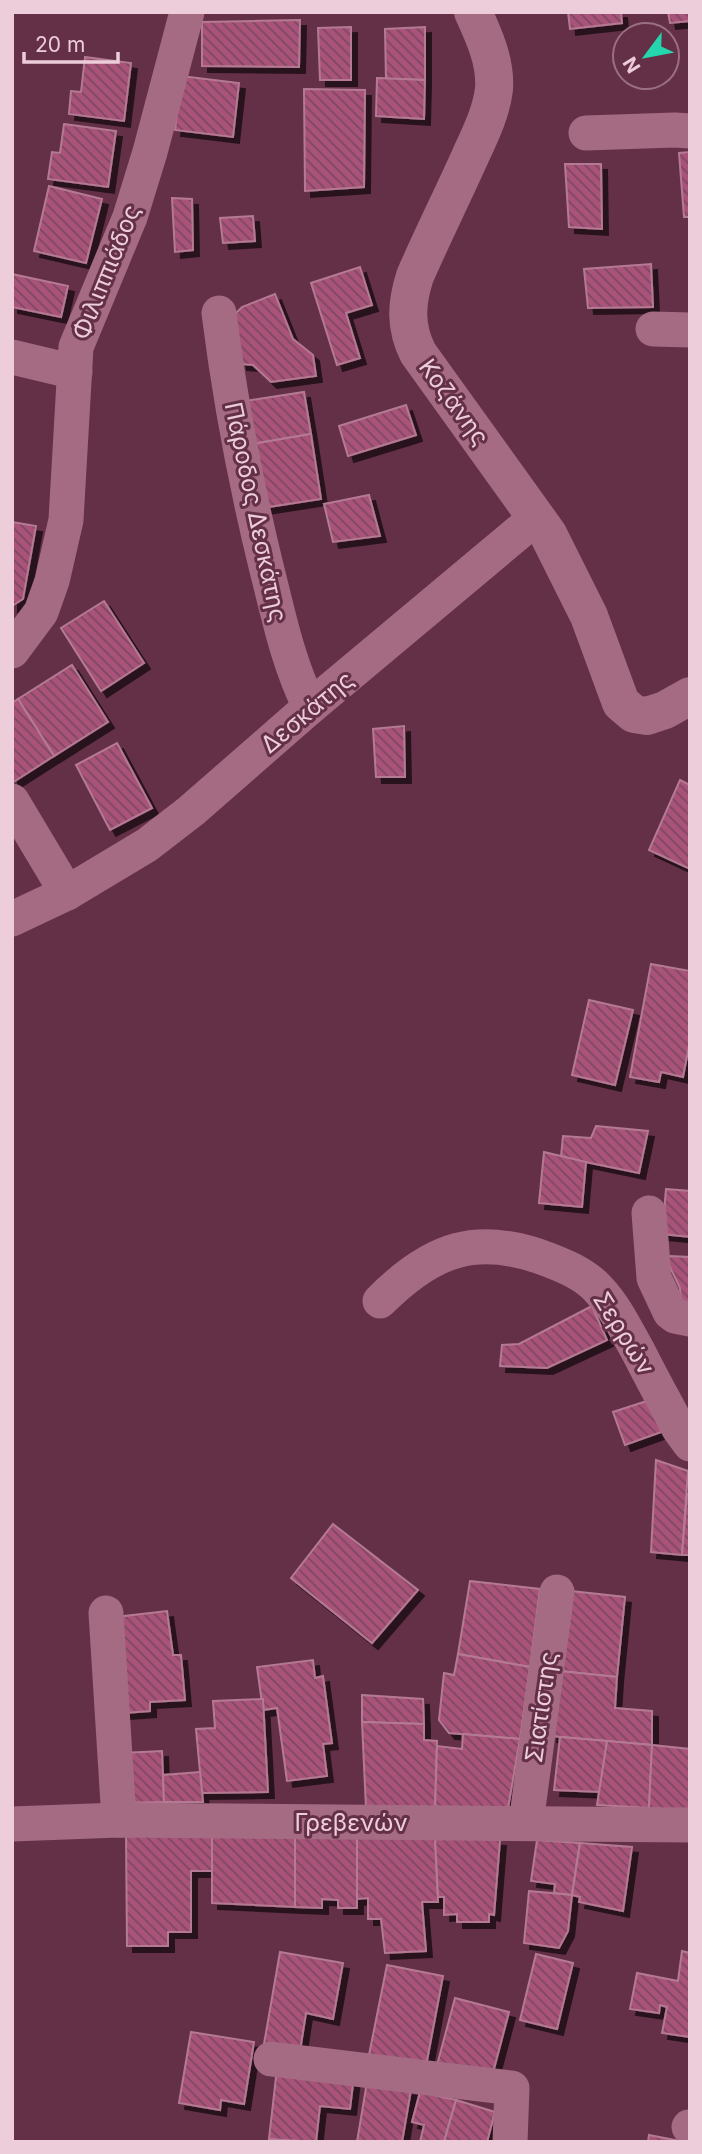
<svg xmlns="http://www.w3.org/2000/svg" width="702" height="2154" viewBox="0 0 702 2154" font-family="Inter,sans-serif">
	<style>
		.building { fill: url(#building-back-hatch); stroke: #b57a93; stroke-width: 2; filter: url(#shadow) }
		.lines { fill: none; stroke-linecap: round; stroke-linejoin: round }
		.minor { stroke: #a56b83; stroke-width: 35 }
		.tertiary { stroke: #a56b83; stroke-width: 38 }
		.labels { text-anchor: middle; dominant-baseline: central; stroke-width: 6; stroke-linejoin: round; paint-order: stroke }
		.street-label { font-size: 24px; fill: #edcdd9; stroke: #643048 }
	</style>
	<defs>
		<pattern id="building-back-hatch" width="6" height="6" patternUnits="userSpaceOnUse" patternTransform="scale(1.75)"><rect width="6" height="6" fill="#a9527a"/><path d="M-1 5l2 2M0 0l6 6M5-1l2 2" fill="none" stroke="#7d4960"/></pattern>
		<filter id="shadow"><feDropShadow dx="6" dy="6" stdDeviation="0" flood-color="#0009"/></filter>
	</defs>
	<rect width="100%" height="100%" fill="#643048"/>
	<!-- building -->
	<g class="building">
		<polygon points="568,12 621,12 622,23 570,29"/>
		<polygon points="668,12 690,12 690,21 670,23"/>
		<polygon points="300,20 299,67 202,66 202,22"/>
		<polygon points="351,27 351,80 320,80 318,28"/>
		<polygon points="425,27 425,80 386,79 385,29"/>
		<polygon points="85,57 131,63 124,121 69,114 71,91 81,92"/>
		<polygon points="181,76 239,83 233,137 175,130"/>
		<polygon points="377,78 425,80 424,119 376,116"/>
		<polygon points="304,89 365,90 364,187 305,191"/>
		<polygon points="64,124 116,131 108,187 48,179 52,152 60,153"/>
		<polygon points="690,152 690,217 684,217 679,153"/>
		<polygon points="565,164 601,164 602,229 569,227"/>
		<polygon points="49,186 102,199 86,263 34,251"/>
		<polygon points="172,198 192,199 193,250 175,252"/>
		<polygon points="253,216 255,241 223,243 220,218"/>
		<polygon points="651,264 653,307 588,308 584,269"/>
		<polygon points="360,267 372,305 346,313 360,358 337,365 311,283"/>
		<polygon points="12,274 68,286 61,317 12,307"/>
		<polygon points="275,294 293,339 313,355 316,376 271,382 253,365 241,364 232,317 242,307"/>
		<polygon points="304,392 311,434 252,444 245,401"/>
		<polygon points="406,405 416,435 348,456 339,426"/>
		<polygon points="311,434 321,499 262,508 252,444"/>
		<polygon points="369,495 380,536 333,542 324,504"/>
		<polygon points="12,522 36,526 23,599 12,606"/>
		<polygon points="104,601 144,663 101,691 61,628"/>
		<polygon points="72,665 108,722 54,756 18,699"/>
		<polygon points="18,699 54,756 12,783 12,703"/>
		<polygon points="404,726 405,777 376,777 373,729"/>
		<polygon points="117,743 152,808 110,830 76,765"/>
		<polygon points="680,780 690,785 690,869 649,850"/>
		<polygon points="651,964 690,971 690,1041 683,1077 661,1072 659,1082 630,1077"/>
		<polygon points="589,1000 633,1010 615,1085 572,1075"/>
		<polygon points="596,1126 648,1131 639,1173 561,1157 563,1136 591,1138"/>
		<polygon points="544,1152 586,1162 582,1207 539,1203"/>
		<polygon points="666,1189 690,1191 690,1237 662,1234"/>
		<polygon points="669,1256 690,1257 690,1303 681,1303 680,1288 669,1265"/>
		<polygon points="592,1306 607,1340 547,1368 500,1366 502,1345 519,1344"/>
		<polygon points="656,1398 667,1430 625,1445 613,1412"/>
		<polygon points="656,1460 688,1471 682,1555 651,1552"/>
		<polygon points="687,1494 690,1494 690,1555 682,1555"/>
		<polygon points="333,1524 418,1590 372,1643 291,1578"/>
		<polygon points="470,1581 540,1589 530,1667 458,1654"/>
		<polygon points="571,1591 625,1597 617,1677 560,1671"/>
		<polygon points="167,1611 173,1655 181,1655 185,1700 150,1702 150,1711 125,1713 116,1617"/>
		<polygon points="458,1654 530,1667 520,1739 449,1733 439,1720 444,1673 454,1675"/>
		<polygon points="313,1660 315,1678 323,1676 332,1743 323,1744 327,1776 287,1781 277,1708 263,1710 257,1667"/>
		<polygon points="560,1671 617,1677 615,1708 652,1711 652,1745 551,1736"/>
		<polygon points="362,1695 423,1699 424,1724 362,1722"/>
		<polygon points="263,1699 268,1792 202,1793 196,1729 215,1728 213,1701"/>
		<polygon points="362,1722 424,1724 424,1740 437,1741 435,1811 366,1808"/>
		<polygon points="463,1734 520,1739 507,1814 435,1811 437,1746 462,1749"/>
		<polygon points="560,1737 607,1741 600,1792 554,1790"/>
		<polygon points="607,1741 652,1745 649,1808 597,1805"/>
		<polygon points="652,1745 690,1749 690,1811 649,1808"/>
		<polygon points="162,1751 164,1802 123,1803 122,1753"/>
		<polygon points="200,1772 203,1802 164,1802 163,1775"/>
		<polygon points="126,1830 212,1832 213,1871 191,1871 191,1932 168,1932 168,1946 127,1946"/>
		<polygon points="212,1832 295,1835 295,1907 212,1903"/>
		<polygon points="295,1835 357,1836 357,1908 338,1908 338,1900 322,1899 322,1908 295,1907"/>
		<polygon points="357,1836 435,1837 438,1902 422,1902 426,1951 385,1953 381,1919 368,1919 368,1898 357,1899"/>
		<polygon points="435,1837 500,1840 494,1915 489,1914 489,1922 457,1922 457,1914 444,1915 444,1897 438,1897"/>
		<polygon points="537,1840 580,1843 572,1895 554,1893 555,1884 531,1881"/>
		<polygon points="580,1843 632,1847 623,1911 579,1902 580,1897 572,1895"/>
		<polygon points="529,1891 572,1895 568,1931 559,1948 524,1943"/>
		<polygon points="682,1951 690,1953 690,2037 662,2033 667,2007 660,2005 659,2013 630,2009 637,1973 678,1981"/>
		<polygon points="280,1952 343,1963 333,2019 306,2013 300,2051 264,2044"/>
		<polygon points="536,1954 573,1963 557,2029 520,2020"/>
		<polygon points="387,1965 443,1976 426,2066 369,2055"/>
		<polygon points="455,1998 509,2012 490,2084 436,2069"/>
		<polygon points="191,2032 254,2042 244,2104 221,2100 220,2110 179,2103"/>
		<polygon points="277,2068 354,2076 350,2109 320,2106 316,2142 269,2139"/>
		<polygon points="367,2082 411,2090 402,2142 357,2142"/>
		<polygon points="420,2092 456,2100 444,2142 420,2142 424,2125 412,2122"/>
		<polygon points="456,2100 495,2112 487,2142 444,2142"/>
		<polygon points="649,2135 685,2142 648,2142"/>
	</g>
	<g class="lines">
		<!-- minor -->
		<g class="minor">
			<polyline points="586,133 675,130 690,131"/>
			<path d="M219 313C230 400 246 485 267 570 279 617 288 663 310 707"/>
			<polyline points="653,329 690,330"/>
			<polyline points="12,357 75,372"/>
			<polyline points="12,651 41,612 52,581 66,520 76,347 130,217 150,152 187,12"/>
			<polyline points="12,801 67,893"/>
			<polyline points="12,919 67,893 147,845 191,811 310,707 537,517"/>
			<polyline points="649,1213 654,1278 670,1312 675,1316 690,1319"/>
			<path d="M380 1301C432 1249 477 1232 549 1260 567 1267 586 1275 599 1290 616 1308 627 1332 639 1353 652 1379 666 1404 679 1429L690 1444"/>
			<polyline points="106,1613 119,1820"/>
			<polyline points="526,1823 557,1592"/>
			<polyline points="12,1824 119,1820 690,1825"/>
			<polyline points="271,2059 512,2088 510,2142"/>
			<polyline points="689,2127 690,2127"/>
		</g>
		<!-- tertiary -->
		<path class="tertiary" d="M473 12C484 36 496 62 494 89 491 114 479 137 469 159 451 199 432 237 415 276 406 304 405 327 418 353L548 534 589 616 621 703 634 714 647 716 665 710 690 696"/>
	</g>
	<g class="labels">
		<!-- street labels -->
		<g class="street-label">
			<text transform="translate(106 272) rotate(-68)">Φιλιππιάδος</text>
			<text transform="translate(454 402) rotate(54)">Κοζάνης</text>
			<text transform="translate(256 512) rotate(78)">Πάροδος Δεσκάτης</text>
			<text transform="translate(307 712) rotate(-40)">Δεσκάτης</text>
			<text transform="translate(624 1333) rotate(58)">Σερρών</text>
			<text transform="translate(541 1707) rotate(-82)">Σιατίστης</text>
			<text x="351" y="1822">Γρεβενών</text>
		</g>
	</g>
	<!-- border -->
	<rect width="702" height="2154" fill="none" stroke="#edcdd9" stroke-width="28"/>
	<!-- north arrow -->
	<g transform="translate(646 56) rotate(238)"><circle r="33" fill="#643048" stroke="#9b6f82" stroke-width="2"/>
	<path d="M0-5L12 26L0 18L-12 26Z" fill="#25d5ae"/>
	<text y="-10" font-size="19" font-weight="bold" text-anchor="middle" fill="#edcdd9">N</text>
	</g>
	<!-- scale -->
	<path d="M24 52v10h94v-10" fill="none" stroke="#edcdd9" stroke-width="3.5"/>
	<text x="35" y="52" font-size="21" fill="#edcdd9" stroke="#643048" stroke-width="5" paint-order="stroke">20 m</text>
</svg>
